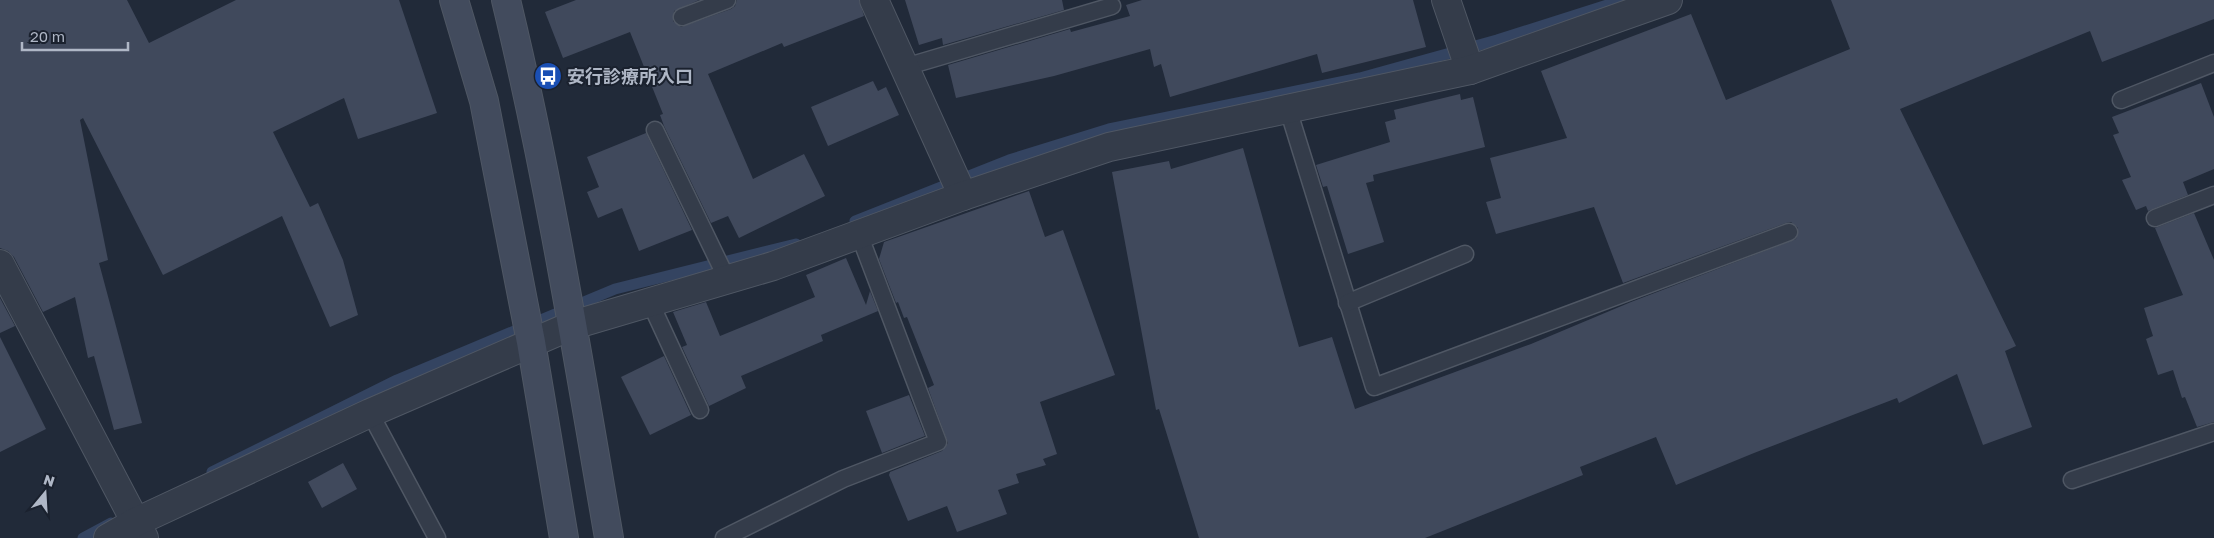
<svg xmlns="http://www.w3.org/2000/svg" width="2214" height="538" viewBox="0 0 2214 538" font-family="'Golos Text','Noto Sans JP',sans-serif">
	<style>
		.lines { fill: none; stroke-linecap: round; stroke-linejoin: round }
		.stream { stroke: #344461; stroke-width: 11 }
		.building { fill: #40495c }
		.lane-casing { stroke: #4f5764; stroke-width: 19 }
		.street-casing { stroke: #4f5764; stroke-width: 30 }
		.secondary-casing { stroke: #4f5764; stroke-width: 30 }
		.lane { stroke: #343c4a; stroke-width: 16 }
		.street { stroke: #343c4a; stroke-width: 28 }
		.secondary { stroke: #424b5d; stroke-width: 28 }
		.labels { text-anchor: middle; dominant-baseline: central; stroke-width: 4; stroke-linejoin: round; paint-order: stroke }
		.poi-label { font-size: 18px; font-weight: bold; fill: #afb7c6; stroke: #1a212e; text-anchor: start }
	</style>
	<rect width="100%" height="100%" fill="#212a39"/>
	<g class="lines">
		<!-- stream -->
		<g class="stream">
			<polyline points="855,221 1009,160 1109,129 1360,78 1497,40 1623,0"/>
			<polyline points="212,472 397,380 615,289 796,244"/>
			<polyline points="83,538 111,523"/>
		</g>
	</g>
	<!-- building -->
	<g class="building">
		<polygon points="0,0 127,0 149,43 236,0 399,0 437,113 358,139 344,98 273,132 310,207 318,203 343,260 358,315 330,327 282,216 163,275 83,118 80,120 108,260 99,263 142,423 114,430 94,356 88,358 75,297 43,312 14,257 8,251 0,248"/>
		<polygon points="576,0 699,0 674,11 673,21 681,27 731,9 735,6 737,0 859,0 864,16 784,47 782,43 708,74 753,179 804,154 825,196 739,238 728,216 711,223 664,126 660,115 663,114 630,32 563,58 545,12"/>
		<polygon points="905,0 1062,0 1064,10 943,45 942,38 919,45"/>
		<polygon points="1142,0 1413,0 1426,47 1322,73 1317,54 1170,97 1161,64 1154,67 1150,49 1054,76 956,98 948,65 1070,29 1071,32 1130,16 1126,5"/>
		<polygon points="1831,0 2214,0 2214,19 2102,62 2090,31 1900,109 2016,346 2005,351 2032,427 1983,445 1957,374 1899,403 1897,398 1754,453 1676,485 1656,437 1580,467 1583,475 1425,538 1199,538 1159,409 1156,410 1112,172 1169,161 1171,169 1243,148 1299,347 1332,337 1355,409 1531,344 1631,302 1796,239 1798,228 1791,222 1786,223 1623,283 1594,207 1496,234 1486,202 1501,198 1490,158 1567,138 1541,71 1691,14 1726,100 1850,49"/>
		<polygon points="873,81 878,91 886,87 899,115 828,146 811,107"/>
		<polygon points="2201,83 2214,117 2214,169 2183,182 2188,195 2148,211 2146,206 2136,210 2122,180 2131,177 2113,135 2119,133 2112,117"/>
		<polygon points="1460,94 1461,100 1473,97 1485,147 1373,175 1374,181 1366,183 1384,242 1348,254 1327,186 1323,187 1316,165 1390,142 1385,122 1396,119 1394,110"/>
		<polygon points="646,133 692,230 639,251 622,208 598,218 587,192 599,187 587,157"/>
		<polygon points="1029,191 1045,237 1063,230 1115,375 1040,402 1057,454 1043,459 1046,465 1016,474 1019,483 998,490 1007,514 957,532 947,506 908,521 889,475 890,472 942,451 948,443 928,388 934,385 907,317 904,318 898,302 896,303 879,259 884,242"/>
		<polygon points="2194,213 2214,260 2214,422 2197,427 2185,397 2182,398 2173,370 2158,375 2146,339 2153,336 2144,308 2183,295 2155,228"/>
		<polygon points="846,258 866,305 870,291 878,311 821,335 823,341 741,376 746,388 709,406 682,347 687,345 673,312 706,302 720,336 815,297 806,275"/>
		<polygon points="0,298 15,326 0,333"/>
		<polygon points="0,337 46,429 0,452"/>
		<polygon points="664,356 691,415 650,435 621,377"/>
		<polygon points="909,395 925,436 882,453 866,411"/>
		<polygon points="343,463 357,489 322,508 308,482"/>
	</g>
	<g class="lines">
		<!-- lane casing -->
		<g class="lane-casing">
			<g id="lane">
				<polyline points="682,17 727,0"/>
				<polyline points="905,67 1112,6"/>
				<polyline points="2121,100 2214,63"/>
				<polyline points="1288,109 1374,387 1789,232"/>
				<polyline points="655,130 727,279"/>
				<polyline points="2155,218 2214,195"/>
				<polyline points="650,302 700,410"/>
				<polyline points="1347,303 1465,254"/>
				<polyline points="370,413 437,538"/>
				<polyline points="2072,480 2214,432"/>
				<polyline points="724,538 843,479 938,442 859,234"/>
			</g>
		</g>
		<!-- street casing -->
		<g class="street-casing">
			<g id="street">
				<polyline points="874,0 963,196"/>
				<polyline points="1446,0 1470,70"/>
				<polyline points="0,264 144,538"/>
				<polyline points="108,538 136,522 370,413 573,325 773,266 963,196 1109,147 1470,70 1668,0"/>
			</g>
		</g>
		<!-- secondary casing -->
		<g class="secondary-casing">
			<g id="secondary">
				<polyline points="454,0 484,101 531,342 564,538"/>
				<path d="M506 0C549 178 578 358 609 538"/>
			</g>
		</g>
		<!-- lane -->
		<use href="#lane" class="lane"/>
		<!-- street -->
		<use href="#street" class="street"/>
		<!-- secondary -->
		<use href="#secondary" class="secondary"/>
	</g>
	<!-- icons -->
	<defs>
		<g id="bus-disc" transform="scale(1.4375)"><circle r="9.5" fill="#1a4fb4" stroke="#1a212e"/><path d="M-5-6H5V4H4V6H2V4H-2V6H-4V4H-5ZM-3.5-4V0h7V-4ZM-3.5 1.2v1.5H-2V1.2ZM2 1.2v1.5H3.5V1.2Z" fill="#fff"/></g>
	</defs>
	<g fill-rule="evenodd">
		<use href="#bus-disc" x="548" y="76"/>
	</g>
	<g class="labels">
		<!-- poi labels -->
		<g class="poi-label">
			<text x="567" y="76">安行診療所入口</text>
		</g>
	</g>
	<!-- north arrow -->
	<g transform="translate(45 493) rotate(18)" stroke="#1a212e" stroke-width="4" paint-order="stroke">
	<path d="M0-4L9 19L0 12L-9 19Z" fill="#afb7c6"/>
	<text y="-8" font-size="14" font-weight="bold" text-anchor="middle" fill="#afb7c6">N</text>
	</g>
	<!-- scale -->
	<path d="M22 42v8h106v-8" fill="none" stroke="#afb7c6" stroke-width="2.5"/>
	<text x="30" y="42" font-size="15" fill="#afb7c6" stroke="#1a212e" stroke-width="4" paint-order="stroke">20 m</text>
</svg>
